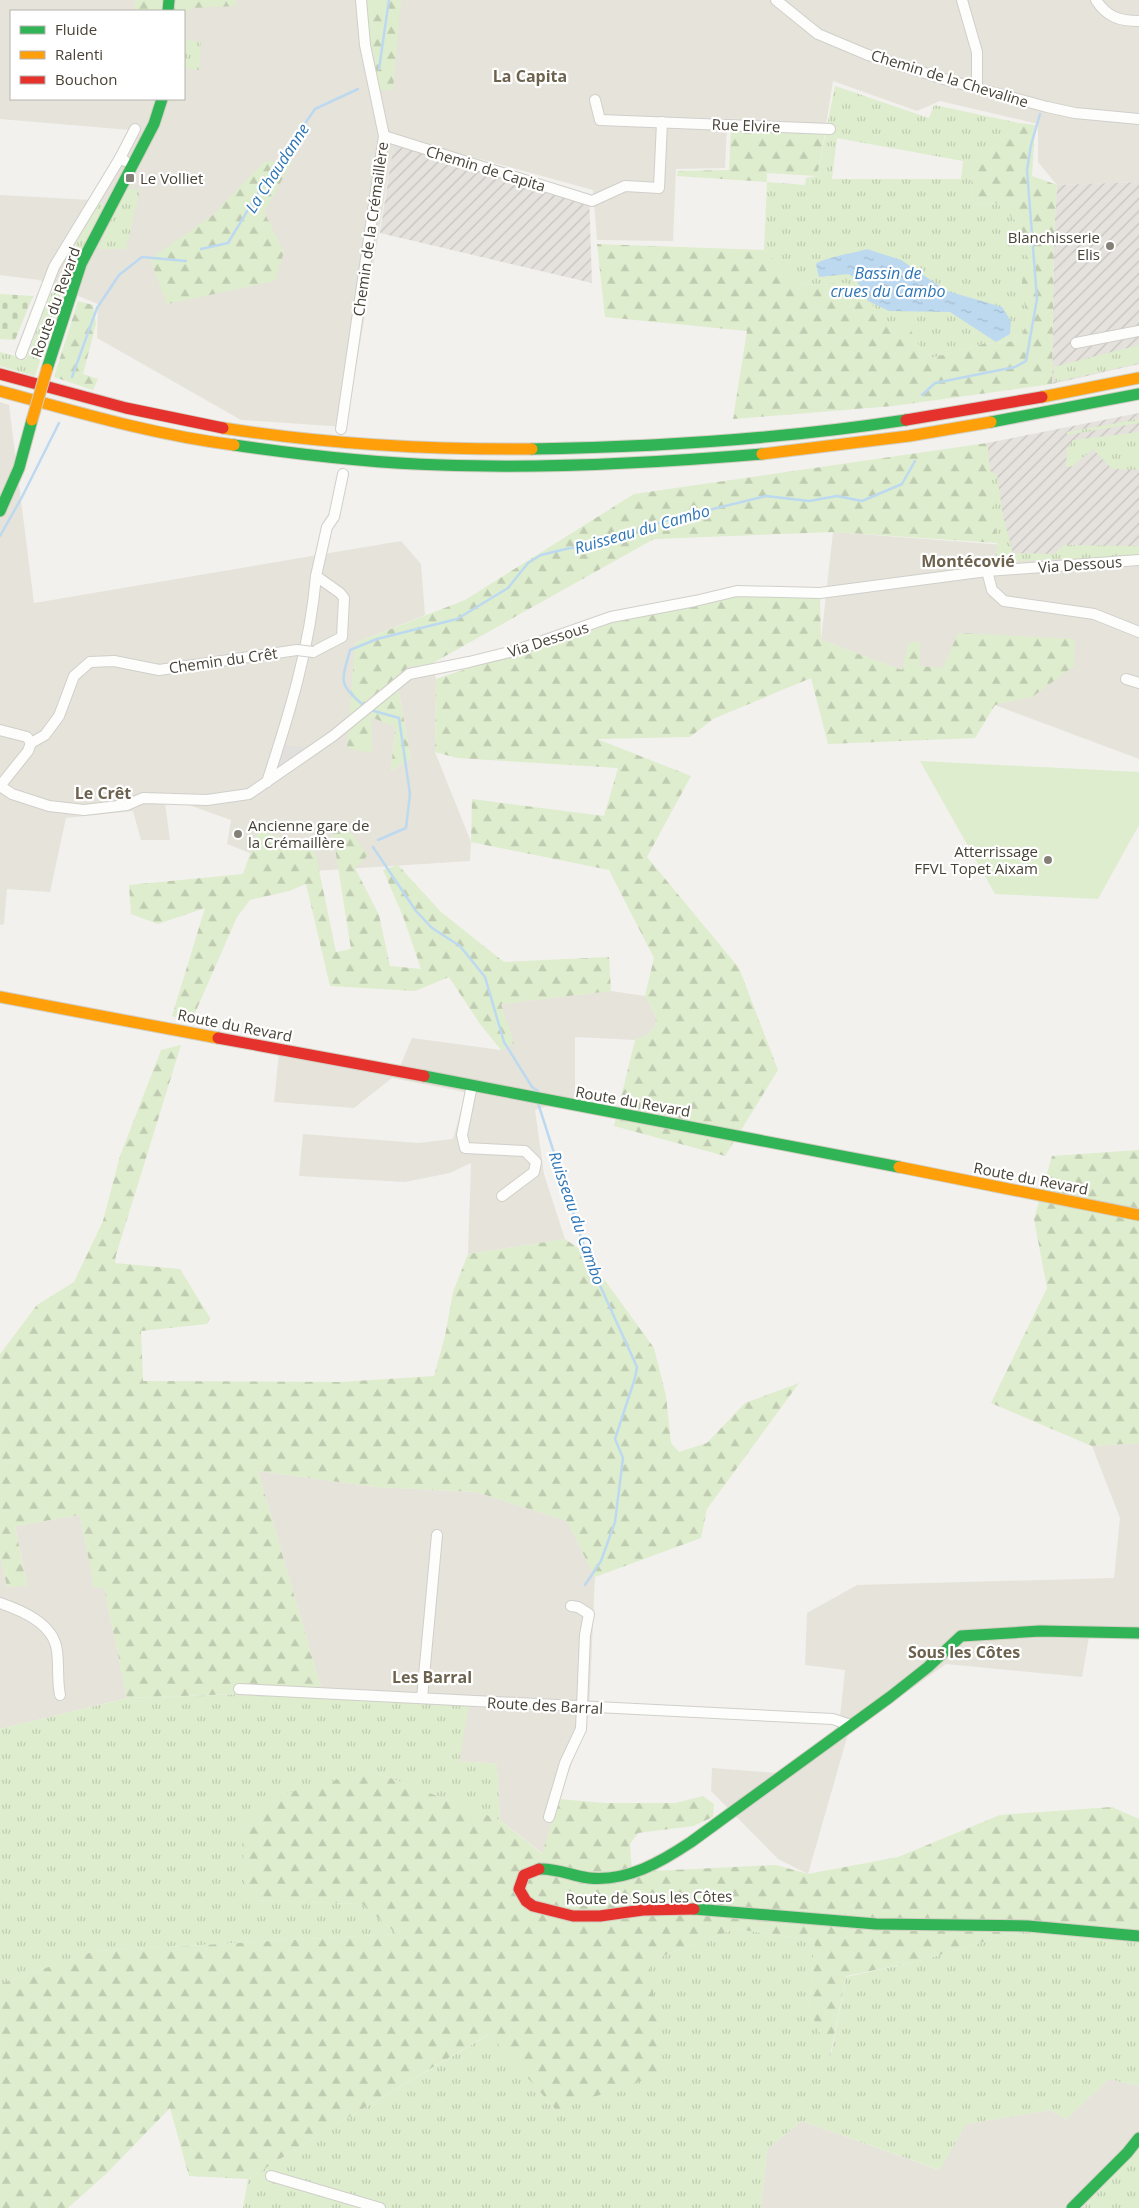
<svg xmlns="http://www.w3.org/2000/svg" width="1139" height="2208" viewBox="0 0 1139 2208" font-family="'Open Sans',sans-serif">
	<style>
		.residential { fill: #e6e3da; fill-rule: evenodd }
		.industrial { fill: url(#industrial-furrows) }
		.grass { fill: url(#grass-tufts); fill-rule: evenodd }
		.forest { fill: url(#forest-firs) }
		.cemetery { fill: url(#cemetery-stones) }
		.garden { fill: #deedcd }
		.parking { fill: #e1e0dc }
		.water { fill: url(#water-ripples) }
		.lines { fill: none; stroke-linecap: round; stroke-linejoin: round }
		.stream { stroke: #bdd9f0; stroke-width: 2.5 }
		.street-casing { stroke: #d0cfca; stroke-width: 12 }
		.fast-casing { stroke: #d2cec3; stroke-width: 13 }
		.slow-casing { stroke: #d2cec3; stroke-width: 13 }
		.jam-casing { stroke: #d2cec3; stroke-width: 13 }
		.street { stroke: #fdfdfc; stroke-width: 10 }
		.fast { stroke: #30b455; stroke-width: 11 }
		.slow { stroke: #ff9f0a; stroke-width: 11 }
		.jam { stroke: #e5322d; stroke-width: 11 }
		.street-bridge-casing { stroke: #d0cfca; stroke-width: 12; stroke-linecap: butt }
		.slow-bridge-casing { stroke: #d2cec3; stroke-width: 13; stroke-linecap: butt }
		.street-bridge { stroke: #fdfdfc; stroke-width: 10 }
		.slow-bridge { stroke: #ff9f0a; stroke-width: 11 }
		.poi-dot { fill: #848077; stroke: #fff; stroke-width: 2 }
		.labels { text-anchor: middle; dominant-baseline: central; stroke-width: 4.5; stroke-linejoin: round; paint-order: stroke }
		.street-label { font-size: 15px; fill: #494337; stroke: #fff }
		.poi-label { font-size: 15px; fill: #494337; stroke: #fff; text-anchor: start }
		.neighbourhood-label { font-size: 16px; font-weight: bold; fill: #6c624e; stroke: #fff }
		.water-label { font-size: 16px; font-style: italic; fill: #2e76b7; stroke: #fff }
	</style>
	<defs>
		<pattern id="industrial-furrows" width="10" height="10" patternUnits="userSpaceOnUse" patternTransform="scale(1.25)"><rect width="10" height="10" fill="#e5e1dc"/><path d="M-1 1l2-2M0 10L10 0M9 11l2-2" fill="none" stroke="#c6c2bd"/></pattern>
		<pattern id="grass-tufts" width="24" height="20" patternUnits="userSpaceOnUse" patternTransform="scale(1.25)"><rect width="24" height="20" fill="#deedcd"/><path d="M3 7l-1-3M5 7V3M7 7l1-3M15 17l-1-3M17 17v-4M19 17l1-3" fill="none" stroke="#c0ccb1"/></pattern>
		<pattern id="forest-firs" width="22" height="20" patternUnits="userSpaceOnUse" patternTransform="scale(1.25)"><rect width="22" height="20" fill="#deedcd"/><path d="M5 1l3.5 6h-7zM16 11l3.5 6h-7z" fill="#c0ccb1"/></pattern>
		<pattern id="cemetery-stones" width="16" height="16" patternUnits="userSpaceOnUse" patternTransform="scale(1.25)"><rect width="16" height="16" fill="#deedcd"/><path d="M2 7V4a2 2 0 0 1 4 0v3zM10 15v-3a2 2 0 0 1 4 0v3z" fill="#c0ccb1"/></pattern>
		<pattern id="water-ripples" width="26" height="14" patternUnits="userSpaceOnUse" patternTransform="scale(1.25)"><rect width="26" height="14" fill="#bdd9f0"/><path d="M2 4q2-2 4 0t4 0M15 11q2-2 4 0t4 0" fill="none" stroke="#a4bbce"/></pattern>
	</defs>
	<rect width="100%" height="100%" fill="#f2f1ed"/>
	<!-- residential -->
	<g class="residential">
		<path d="M0 0H1139V182L1057 185 1038 162V124L940 101 917 111 833 81 825 131 727 126 725 168 676 169 673 241 597 240 593 190 395 136 346 427 241 420 97 338 98 304 39 280 0 275V195L91 200 130 130 0 119ZM11 11H184V99H11Z"/>
		<polygon points="0,402 9,405 34,603 401,541 421,564 425,615 355,643 371,717 395,726 391,771 411,758 396,678 408,667 431,664 436,679 435,752 471,842 470,861 298,872 227,844 231,820 183,803 165,803 170,840 141,840 133,811 66,818 50,892 7,889 4,924 0,925"/>
		<polygon points="833,532 1139,555 1139,759 821,640"/>
		<polygon points="611,991 645,996 655,1014 656,1025 647,1035 635,1040 575,1037 575,1098 535,1110 544,1174 565,1239 468,1254 471,1163 450,1173 405,1182 299,1176 303,1134 418,1143 453,1139 464,1099 464,1092 392,1078 354,1108 274,1102 279,1052 400,1066 412,1038 501,1050 514,1043 500,1004"/>
		<polygon points="1139,1443 1139,1638 1089,1637 1082,1677 946,1664 848,1734 808,1874 778,1859 711,1791 712,1768 778,1773 839,1726 845,1670 805,1665 807,1613 857,1585 1114,1578 1120,1518 1092,1446"/>
		<polygon points="258,1471 376,1487 476,1492 568,1521 595,1577 589,1714 559,1799 543,1854 500,1820 497,1764 459,1761 322,1691"/>
		<polygon points="80,1515 94,1586 104,1588 127,1698 0,1729 0,1556 7,1587 27,1585 15,1526"/>
		<polygon points="1109,2079 1139,2086 1139,2148 1083,2208 761,2208 767,2149 802,2121 939,2170 965,2124 1050,2110 1066,2119"/>
	</g>
	<!-- industrial -->
	<g class="industrial">
		<polygon points="395,135 589,194 592,283 380,233"/>
		<polygon points="1139,182 1139,364 1052,384 1054,235 1057,185"/>
		<polygon points="1139,413 1139,555 1002,556 997,543 987,443"/>
	</g>
	<!-- grass -->
	<g class="grass">
		<polygon points="184,40 201,42 199,70 184,68"/>
		<path d="M835 86 929 118 934 105 1019 123 971 167 972 205 997 203 1018 223 1026 255 1021 288 1028 321 1019 341 983 344 932 358 919 346 909 328 883 326 846 283 801 285 764 250 767 182 805 185 806 178 817 176ZM837 138 963 161 961 179H832Z"/>
		<polygon points="127,188 140,190 126,249 97,249"/>
		<polygon points="100,202 104,204 65,283 35,376 0,366 0,352 26,359 46,305 69,256"/>
		<polygon points="1139,345 1139,363 1055,382 1053,367"/>
		<polygon points="1139,419 1139,423 1067,435 1067,432"/>
		<polygon points="1139,432 1139,470 1112,469 1093,449 1072,467 1066,467 1067,448 1073,440"/>
		<polygon points="989,470 997,475 1003,516 1013,553 1054,554 1064,545 1139,546 1139,556 996,562 997,543"/>
		<polygon points="322,1691 469,1705 459,1761 497,1764 500,1820 372,1771 247,1900 362,1904 397,1934 94,1951 0,1984 0,1729 128,1698"/>
		<polygon points="1047,1923 1139,1927 1139,2086 1109,2079 1066,2119 1050,2110 966,2124 940,2170 802,2121 767,2149 761,2208 243,2208 248,2179 325,2131 490,2034 556,2110 649,1961 735,1929 815,1940 809,2009 831,2055 846,1977 919,1961"/>
		<polygon points="1139,2148 1139,2208 1083,2208"/>
	</g>
	<!-- forest -->
	<g class="forest">
		<polygon points="136,0 236,0 236,6 192,8 184,14 184,11 133,11"/>
		<polygon points="367,0 401,0 393,90 380,90 369,41"/>
		<polygon points="1019,123 1035,125 1032,176 1057,185 1054,235 1052,384 893,406 733,419 747,331 605,317 597,244 764,250 801,285 846,283 879,311 883,326 909,327 919,346 932,358 983,344 1019,341 1028,321 1021,288 1026,255 1018,223 997,203 972,205 971,167"/>
		<polygon points="731,128 825,133 817,176 767,173 767,182 677,176 678,171 729,170"/>
		<polygon points="293,160 264,212 284,252 275,281 167,304 150,259 213,215 264,162"/>
		<polygon points="78,301 93,305 96,324 83,374 98,379 93,390 54,377"/>
		<polygon points="987,443 997,543 833,532 654,539 431,664 408,667 396,678 411,758 391,771 395,727 371,717 372,753 347,748 355,643 465,600 634,494"/>
		<polygon points="737,591 820,593 821,640 902,670 909,642 921,642 919,666 943,668 958,633 1075,639 1074,666 1032,697 995,705 975,738 828,744 811,678 713,719 690,737 597,739 691,776 647,857 739,968 778,1070 725,1156 614,1126 635,1040 647,1035 656,1025 655,1014 645,996 654,958 609,870 471,842 472,799 604,816 618,768 457,758 435,752 436,679 632,614"/>
		<polygon points="331,823 352,834 368,855 355,868 379,915 390,966 421,969 404,919 383,870 398,865 441,912 504,962 609,957 611,991 501,1004 514,1043 501,1050 480,1024 449,977 415,991 330,986 306,884 289,891 250,900 237,917 191,1022 172,1016 205,908 158,924 131,914 129,885 243,874 258,831 314,846 336,952 351,949"/>
		<polygon points="181,1045 116,1255 115,1263 180,1269 210,1318 207,1324 141,1331 143,1381 341,1382 434,1376 445,1336 453,1292 468,1254 565,1239 585,1253 654,1348 666,1396 671,1443 679,1452 707,1443 745,1403 799,1383 707,1509 701,1538 595,1577 567,1521 476,1492 376,1487 258,1471 322,1691 127,1698 104,1588 94,1587 80,1515 15,1526 27,1586 7,1587 0,1556 0,1354 37,1305 74,1282 103,1221 120,1156 161,1050"/>
		<polygon points="1139,1150 1139,1443 1092,1446 991,1403 1047,1288 1034,1219 1052,1156"/>
		<polygon points="372,1771 500,1820 542,1854 559,1799 604,1803 676,1803 703,1796 714,1804 713,1817 693,1826 638,1833 630,1844 632,1872 776,1865 808,1874 898,1857 1000,1815 1112,1807 1139,1819 1139,1927 1046,1923 919,1961 846,1976 830,2056 809,2009 815,1940 735,1929 649,1961 664,2073 556,2110 489,2034 325,2131 248,2179 189,2176 170,2108 108,2172 68,2208 0,2208 0,1984 94,1951 397,1934 362,1904 247,1900 241,1830 274,1796"/>
	</g>
	<!-- cemetery -->
	<polygon class="cemetery" points="0,294 33,296 15,340 0,339"/>
	<!-- garden -->
	<polygon class="garden" points="920,761 1139,772 1139,825 1098,899 995,894"/>
	<!-- parking -->
	<polygon class="parking" points="282,745 308,748 275,771"/>
	<!-- water -->
	<path class="water" d="M867 249 901 260 947 291 1002 307 1011 321 1010 334 996 342 950 312 889 311 868 301 855 278 848 274 819 277 816 264C822 258 855 253 867 249Z"/>
	<g class="lines">
		<!-- stream -->
		<g class="stream">
			<polyline points="379,69 389,0"/>
			<polyline points="201,249 228,243 266,180 315,109 358,89"/>
			<polyline points="72,377 97,308 119,275 142,257 186,261"/>
			<polyline points="922,395 935,383 1015,367 1026,361 1037,299 1027,170 1031,145 1040,114"/>
			<polyline points="0,536 22,497 59,423"/>
			<path d="M363 705C337 683 342 681 350 650L377 639 457 619 508 588 528 563 541 555 570 548 593 546 668 520 766 496 809 501 837 496 862 501 902 484 915 461"/>
			<polyline points="374,711 399,718 410,794 406,828 378,840"/>
			<polyline points="373,847 416,911 432,928 460,946 485,977 504,1042 532,1087 538,1091"/>
			<polyline points="538,1103 588,1259 637,1367 635,1378 615,1439 623,1458 615,1522 601,1561 585,1585"/>
		</g>
		<!-- street casing -->
		<g class="street-casing">
			<g id="street">
				<polyline points="776,0 818,34 868,55 947,80 1047,107 1075,113 1139,119"/>
				<polyline points="962,0 977,52 977,88"/>
				<path d="M1096 0C1107 17 1119 21 1139 21"/>
				<polyline points="595,100 600,120 830,129"/>
				<polyline points="384,136 592,201 625,186 659,188 662,122"/>
				<polyline points="125,161 120,158 135,129"/>
				<polyline points="1076,343 1139,331"/>
				<polyline points="21,354 54,267 120,158"/>
				<polyline points="341,429 384,136 365,45 361,0"/>
				<polyline points="987,571 992,590 1004,601 1094,614 1139,632"/>
				<polyline points="313,652 342,637 344,598 340,593 316,576 327,527 334,517 343,474"/>
				<polyline points="1126,679 1139,683"/>
				<polyline points="0,730 27,737 31,743"/>
				<path d="M267 782C289 715 310 647 316 576"/>
				<polyline points="0,786 12,794 49,806 84,810 127,805 143,798 207,800 249,794 333,736 409,674 469,662 514,651 611,617 695,601 737,591 820,593 987,571 1139,560"/>
				<polyline points="0,786 28,751 31,743 45,735 59,716 74,676 90,662 114,661 159,670 297,650"/>
				<polyline points="472,1085 462,1135 465,1148 525,1151 536,1162 534,1172 502,1196"/>
				<path d="M0 1603C23 1611 54 1624 57 1651 59 1666 57 1681 60 1695"/>
				<polyline points="239,1689 833,1719 850,1725"/>
				<polyline points="422,1698 437,1535"/>
				<polyline points="549,1817 565,1763 581,1729 585,1635 589,1614 578,1607 571,1606"/>
				<polyline points="271,2176 380,2208"/>
			</g>
		</g>
		<!-- fast casing -->
		<g class="fast-casing">
			<g id="fast">
				<polyline points="168,11 169,0"/>
				<polyline points="47,369 81,264 154,124 162,99"/>
				<polyline points="991,422 1139,394"/>
				<path d="M234 445C303 455 372 463 441 465 548 469 655 463 762 454"/>
				<path d="M532 449C657 447 782 439 906 420"/>
				<polyline points="0,511 19,468 32,420"/>
				<polyline points="424,1076 899,1167"/>
				<path d="M539 1869C557 1868 572 1876 589 1878 627 1882 661 1862 691 1842L890 1697 928 1667 961 1636 1040 1631 1139 1633"/>
				<polyline points="694,1909 876,1924 1028,1926 1139,1936"/>
				<polyline points="1072,2208 1127,2153 1139,2138"/>
			</g>
		</g>
		<!-- slow casing -->
		<g class="slow-casing">
			<g id="slow">
				<path d="M0 391C77 412 154 435 234 445"/>
				<polyline points="1042,397 1139,378"/>
				<path d="M223 428C325 444 429 450 532 449"/>
				<polyline points="762,454 909,436 991,422"/>
				<polyline points="0,997 218,1038"/>
				<polyline points="899,1167 1139,1215"/>
			</g>
		</g>
		<!-- jam casing -->
		<g class="jam-casing">
			<g id="jam">
				<polyline points="0,374 126,408 223,428"/>
				<polyline points="906,420 1042,397"/>
				<polyline points="218,1038 424,1076"/>
				<polyline points="539,1869 524,1875 519,1889 526,1901 533,1906 573,1916 600,1916 643,1910 694,1909"/>
			</g>
		</g>
		<!-- street -->
		<use href="#street" class="street"/>
		<!-- fast -->
		<use href="#fast" class="fast"/>
		<!-- slow -->
		<use href="#slow" class="slow"/>
		<!-- jam -->
		<use href="#jam" class="jam"/>
		<!-- street-bridge casing -->
		<g class="street-bridge-casing">
			<polyline id="street-bridge" points="297,650 313,652"/>
		</g>
		<!-- slow-bridge casing -->
		<g class="slow-bridge-casing">
			<polyline id="slow-bridge" points="32,420 47,369"/>
		</g>
		<!-- street-bridge -->
		<use href="#street-bridge" class="street-bridge"/>
		<!-- slow-bridge -->
		<use href="#slow-bridge" class="slow-bridge"/>
	</g>
	<!-- markers -->
	<g class="poi-dot">
		<rect x="125" y="173" width="10" height="10" rx="2.5"/>
		<circle cx="1110" cy="246" r="5"/>
		<circle cx="238" cy="834" r="5"/>
		<circle cx="1048" cy="860" r="5"/>
	</g>
	<g class="labels">
		<!-- street labels -->
		<g class="street-label">
			<text transform="translate(950 78) rotate(17)">Chemin de la Chevaline</text>
			<text transform="translate(746 125) rotate(2)">Rue Elvire</text>
			<text transform="translate(486 168) rotate(17)">Chemin de Capita</text>
			<text transform="translate(370 229) rotate(-82)">Chemin de la Crémaillère</text>
			<text transform="translate(55 302) rotate(-70)">Route du Revard</text>
			<text transform="translate(1080 564) rotate(-4)">Via Dessous</text>
			<text transform="translate(548 639) rotate(-18)">Via Dessous</text>
			<text transform="translate(223 660) rotate(-8)">Chemin du Crêt</text>
			<text transform="translate(235 1025) rotate(11)">Route du Revard</text>
			<text transform="translate(633 1101) rotate(10)">Route du Revard</text>
			<text transform="translate(1031 1178) rotate(11)">Route du Revard</text>
			<text transform="translate(545 1705) rotate(3)">Route des Barral</text>
			<text transform="translate(649 1897) rotate(-1)">Route de Sous les Côtes</text>
		</g>
		<!-- poi labels -->
		<g class="poi-label">
			<text x="140" y="178">Le Volliet</text>
			<text x="1100" y="237" text-anchor="end">Blanchisserie<tspan x="1100" dy="17">Elis</tspan></text>
			<text x="248" y="825">Ancienne gare de<tspan x="248" dy="17">la Crémaillère</tspan></text>
			<text x="1038" y="851" text-anchor="end">Atterrissage<tspan x="1038" dy="17">FFVL Topet Aixam</tspan></text>
		</g>
		<!-- neighbourhood labels -->
		<g class="neighbourhood-label">
			<text x="530" y="76">La Capita</text>
			<text x="968" y="561">Montécovié</text>
			<text x="103" y="793">Le Crêt</text>
			<text x="964" y="1652">Sous les Côtes</text>
			<text x="432" y="1677">Les Barral</text>
		</g>
		<!-- water labels -->
		<g class="water-label">
			<text transform="translate(277 168) rotate(-57)">La Chaudanne</text>
			<text x="888" y="273">Bassin de<tspan x="888" dy="18">crues du Cambo</tspan></text>
			<text transform="translate(642 529) rotate(-16)">Ruisseau du Cambo</text>
			<text transform="translate(577 1218) rotate(71)">Ruisseau du Cambo</text>
		</g>
	</g>
	<!-- legend -->
	<rect x="10" y="10" width="175" height="90" fill="#ffffff" stroke="#b6b4af"/>
	<rect x="20" y="26" width="25" height="8" fill="#30b455" stroke="#b6b4af"/>
	<text x="55" y="35" font-size="15" fill="#494337">Fluide</text>
	<rect x="20" y="51" width="25" height="8" fill="#ff9f0a" stroke="#b6b4af"/>
	<text x="55" y="60" font-size="15" fill="#494337">Ralenti</text>
	<rect x="20" y="76" width="25" height="8" fill="#e5322d" stroke="#b6b4af"/>
	<text x="55" y="85" font-size="15" fill="#494337">Bouchon</text>
</svg>
